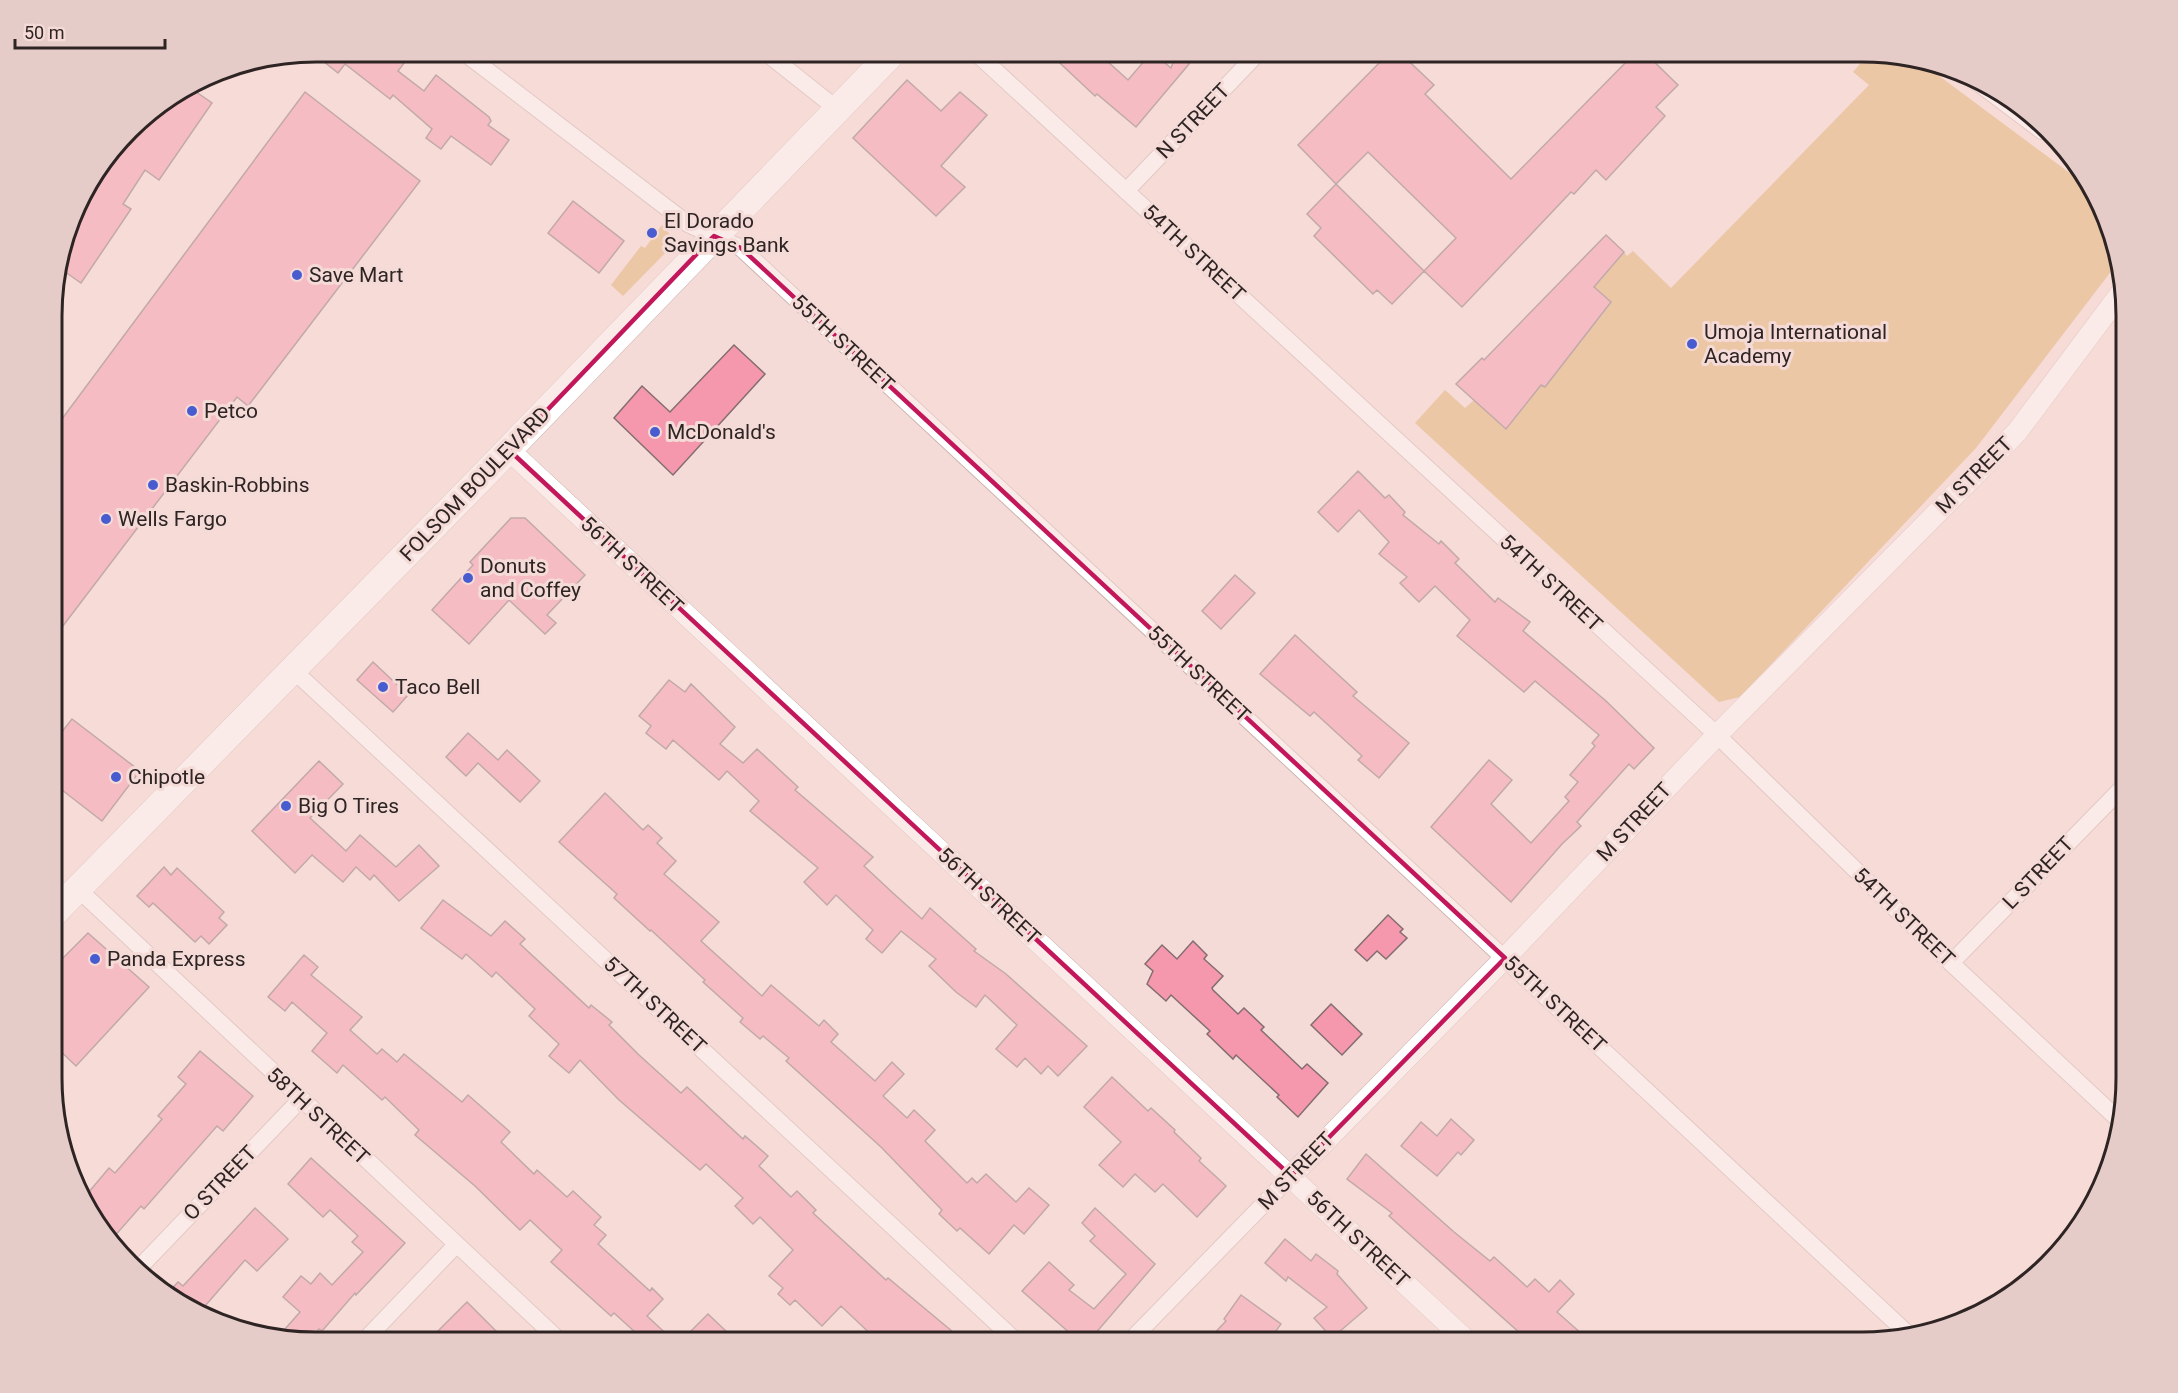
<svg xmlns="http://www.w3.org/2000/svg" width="2178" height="1393" viewBox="0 0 2178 1393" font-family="Roboto,sans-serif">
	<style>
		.green { fill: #ddaf6b }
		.building { fill: #f698ad; stroke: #836d71; stroke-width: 1.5; fill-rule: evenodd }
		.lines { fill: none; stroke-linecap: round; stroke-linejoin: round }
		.minor-casing { stroke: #cdb4b0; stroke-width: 18 }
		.tertiary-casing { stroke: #cdb4b0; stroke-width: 22 }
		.primary-casing { stroke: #cdb4b0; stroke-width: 28 }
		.minor { stroke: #fff; stroke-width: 16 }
		.tertiary { stroke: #fff; stroke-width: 21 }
		.primary { stroke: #fff; stroke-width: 27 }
		.marked { fill: none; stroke: #c2185b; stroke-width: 4.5; stroke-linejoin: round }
		.poi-dot { fill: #485cd0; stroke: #f5dbd7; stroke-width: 2 }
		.labels { text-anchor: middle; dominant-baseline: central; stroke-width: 6; stroke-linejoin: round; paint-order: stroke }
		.street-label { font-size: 21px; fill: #2e2423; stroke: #f5dbd7 }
		.poi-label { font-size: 21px; fill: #2e2423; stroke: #f5dbd7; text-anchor: start }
		.rim { fill: none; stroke: #2e2423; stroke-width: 3 }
	</style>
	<rect width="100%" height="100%" fill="#f5dbd7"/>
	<!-- green -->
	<g class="green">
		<polygon points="1870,52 1915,58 2094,191 2116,265 1976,448 1740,697 1719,702 1415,423 1445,390 1465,408 1474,400 1506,429 1541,385 1545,387 1611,303 1594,287 1602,279 1591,268 1610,269 1624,252 1627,256 1633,251 1671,288 1869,85 1853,72"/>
		<polygon points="662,225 672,237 671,247 623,296 611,285 641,246 645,248"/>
	</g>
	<!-- building -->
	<g class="building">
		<polygon points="329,51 413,51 398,71 424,91 436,75 489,117 491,121 488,125 509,140 491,165 451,136 441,149 426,138 432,129 393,95 390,99 345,64 338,73 323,61"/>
		<polygon points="1047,51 1096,51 1128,80 1152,52 1171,68 1177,51 1194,51 1189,64 1136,127 1097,94 1095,96"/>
		<path d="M1391 51H1398L1434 85 1425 94 1511 179 1637 51H1643L1678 85 1656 107 1665 116 1606 180 1596 170 1574 194 1571 192 1462 307 1424 271 1392 304 1377 290 1373 294 1314 236 1321 228 1307 214 1336 184 1298 145ZM1368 152 1456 238 1424 271 1336 184Z"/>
		<polygon points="907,80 941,111 960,92 987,115 941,166 965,187 936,216 853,138"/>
		<polygon points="189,87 212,103 159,180 145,170 123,204 131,209 81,283 58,267 78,198 141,117"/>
		<polygon points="305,92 420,181 248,406 237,397 53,639 53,431"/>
		<polygon points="573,201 624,241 599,273 548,233"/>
		<polygon points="1606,235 1624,252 1594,287 1611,302 1545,387 1541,385 1506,429 1456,384 1482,358 1484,360"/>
		<polygon points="734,345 765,374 673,475 614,418 642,386 670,412"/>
		<polygon points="1358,471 1385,498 1389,495 1405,512 1403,515 1439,544 1441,541 1459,559 1455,563 1495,602 1498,598 1530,622 1523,631 1606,701 1654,748 1634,769 1629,764 1577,822 1581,826 1562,844 1511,902 1431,827 1489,760 1512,780 1491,804 1531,843 1569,801 1565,797 1578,782 1570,775 1595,746 1592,743 1599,735 1535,681 1524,692 1457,636 1470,620 1435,586 1419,602 1400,583 1407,577 1379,554 1389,542 1359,510 1338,532 1318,512"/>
		<polygon points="511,518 525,518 585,575 547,615 556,623 545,634 509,600 469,644 432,610 473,565 470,562"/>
		<polygon points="1235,575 1255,593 1221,629 1202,611"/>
		<polygon points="1295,635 1357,692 1353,696 1409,743 1379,778 1358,760 1362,756 1314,712 1310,716 1260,674"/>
		<polygon points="373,662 408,695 393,712 357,680"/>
		<polygon points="669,680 685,692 691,684 735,727 720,744 743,763 757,749 798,787 795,790 873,857 864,866 894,894 922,919 930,908 976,949 974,951 1006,974 1087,1046 1058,1076 1048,1066 1041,1074 1025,1058 1017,1067 996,1049 1017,1025 985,995 976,1007 956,992 929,966 936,959 901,931 882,953 866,939 873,930 836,895 827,905 804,882 818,868 750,811 759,801 727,771 719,780 673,740 666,749 646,733 651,726 639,716"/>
		<polygon points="72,719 140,771 102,821 53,783 53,743"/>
		<polygon points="468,733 498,760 507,750 540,781 520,802 478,763 466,776 446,757"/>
		<polygon points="319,761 343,784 310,818 346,851 360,835 396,867 419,845 439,866 399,901 374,875 370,880 356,867 343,882 312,855 295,873 252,831"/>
		<polygon points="605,793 643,830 648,825 662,838 657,843 676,861 664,874 719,922 701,941 762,996 771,985 819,1026 824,1020 838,1034 831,1042 875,1081 892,1062 904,1074 883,1096 907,1118 914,1110 935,1130 925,1141 967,1183 972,1178 977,1183 986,1174 1016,1202 1029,1188 1049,1205 1024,1234 1014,1225 989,1254 960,1228 957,1231 939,1214 942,1210 881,1147 786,1061 789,1058 763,1036 760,1039 740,1022 743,1018 703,982 705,980 651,930 650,931 614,898 617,894 559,842"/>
		<polygon points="164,867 171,875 177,868 224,912 219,918 227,925 209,944 201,936 195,942 153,903 149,907 137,896"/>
		<polygon points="443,900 491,936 505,921 525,939 520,944 589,1008 591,1005 612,1022 609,1025 639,1055 681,1093 687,1087 743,1139 745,1136 768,1156 759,1166 791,1197 797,1191 816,1210 813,1213 886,1280 888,1278 965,1342 879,1342 841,1306 822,1326 795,1300 790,1305 778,1294 783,1288 769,1276 793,1250 760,1217 753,1224 735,1206 743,1198 706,1164 700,1170 618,1099 580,1060 569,1073 549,1056 559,1044 529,1016 535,1009 496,972 492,977 466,954 462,959 421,928"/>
		<polygon points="1388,915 1403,929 1400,932 1407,938 1386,959 1377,951 1367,961 1355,950"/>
		<polygon points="88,933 149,987 76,1066 53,1044 53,968"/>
		<polygon points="1193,941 1207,955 1204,959 1223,976 1212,988 1213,990 1238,1014 1244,1008 1264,1027 1261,1030 1302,1069 1307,1064 1328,1083 1298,1117 1277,1097 1279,1095 1236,1055 1233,1059 1207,1034 1210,1031 1171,995 1166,1001 1147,984 1153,971 1145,964 1162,945 1177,959"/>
		<polygon points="304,955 318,967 311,975 362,1017 350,1030 377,1054 382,1049 397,1062 404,1054 462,1102 468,1095 510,1132 501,1142 534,1174 537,1170 567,1197 573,1191 601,1217 594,1225 606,1235 598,1244 650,1291 652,1288 663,1299 647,1316 675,1342 646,1342 614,1313 611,1316 551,1262 562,1250 530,1220 520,1230 475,1186 415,1135 419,1130 385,1097 382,1100 343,1065 337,1073 312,1051 327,1033 292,1002 285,1011 268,997"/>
		<polygon points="1331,1004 1362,1034 1342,1055 1311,1025"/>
		<polygon points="200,1051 253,1096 223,1131 217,1126 144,1209 141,1206 113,1238 87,1210 83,1199 109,1168 115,1173 162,1119 158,1116 186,1084 178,1077"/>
		<polygon points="1112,1077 1148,1111 1151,1108 1175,1130 1174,1132 1201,1158 1199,1161 1226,1186 1197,1217 1163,1184 1155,1192 1135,1174 1123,1187 1099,1165 1121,1142 1084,1107"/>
		<polygon points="1451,1119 1474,1140 1461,1155 1458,1152 1437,1176 1401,1146 1421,1122 1437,1136"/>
		<polygon points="1366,1154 1454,1232 1490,1261 1494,1257 1527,1287 1535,1279 1549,1292 1560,1280 1574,1294 1557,1312 1591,1342 1530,1342 1389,1216 1392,1213 1347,1179"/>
		<polygon points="311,1158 405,1243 356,1295 355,1293 322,1331 319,1329 308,1341 278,1337 300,1312 283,1297 301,1276 311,1284 320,1273 332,1285 363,1252 352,1242 358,1236 330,1210 323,1217 288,1184"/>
		<polygon points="255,1208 288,1239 257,1271 245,1260 205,1306 214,1315 212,1317 169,1298 166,1295 178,1282 183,1286"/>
		<polygon points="1095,1208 1155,1264 1088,1342 1080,1342 1022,1291 1049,1262 1074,1285 1069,1290 1094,1309 1126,1274 1090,1241 1095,1236 1082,1223"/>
		<polygon points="1285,1239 1311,1261 1316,1254 1338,1271 1337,1274 1367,1308 1332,1338 1314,1318 1327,1307 1288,1277 1286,1281 1265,1263"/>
		<polygon points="1241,1295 1281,1324 1268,1342 1206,1342 1226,1321 1224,1319"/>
		<polygon points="467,1302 507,1342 427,1342"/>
		<polygon points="708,1314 729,1334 721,1342 680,1342"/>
	</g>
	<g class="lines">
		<!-- minor casing -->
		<g class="minor-casing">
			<g id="minor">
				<polyline points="462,51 688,224 741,248 1907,1333"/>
				<polyline points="764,51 837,109"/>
				<polyline points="974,51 1717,735 1951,963 2121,1122"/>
				<polyline points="1973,79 2042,131"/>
				<polyline points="1126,191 1260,51"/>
				<polyline points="292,669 1017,1342"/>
				<polyline points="78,889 561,1342"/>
				<polyline points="1951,963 2126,784"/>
				<polyline points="140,1267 300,1100"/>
				<polyline points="363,1342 456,1245"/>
				<polyline points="1129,1342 1291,1176"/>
			</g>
		</g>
		<!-- tertiary casing -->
		<g class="tertiary-casing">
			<g id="tertiary">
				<polyline points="509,450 1468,1342"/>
				<polyline points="1291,1176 1505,958 1717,735 2017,432 2124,289"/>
			</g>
		</g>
		<!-- primary casing -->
		<g class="primary-casing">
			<polyline id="primary" points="53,914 487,472 894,51"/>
		</g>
		<!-- minor -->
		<use href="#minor" class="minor"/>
		<!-- tertiary -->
		<use href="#tertiary" class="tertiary"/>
		<!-- primary -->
		<use href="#primary" class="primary"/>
	</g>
	<!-- marked area -->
	<path d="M0 0H2178V1393H0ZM714 236 741 248 1505 958 1291 1176 509 450Z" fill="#f5dbd7" fill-opacity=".55" fill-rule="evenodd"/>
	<path class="marked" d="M714 236 741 248 1505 958 1291 1176 509 450Z"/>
	<!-- markers -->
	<g class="poi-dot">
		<circle cx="652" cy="233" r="6"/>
		<circle cx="297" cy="275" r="6"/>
		<circle cx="1692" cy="344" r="6"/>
		<circle cx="192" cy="411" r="6"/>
		<circle cx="655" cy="432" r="6"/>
		<circle cx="153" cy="485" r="6"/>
		<circle cx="106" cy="519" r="6"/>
		<circle cx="468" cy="578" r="6"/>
		<circle cx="383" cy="687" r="6"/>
		<circle cx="116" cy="777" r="6"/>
		<circle cx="286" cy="806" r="6"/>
		<circle cx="95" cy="959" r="6"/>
	</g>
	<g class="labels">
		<!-- street labels -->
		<g class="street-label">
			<text transform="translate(1193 121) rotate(-46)">N STREET</text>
			<text transform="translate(1194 253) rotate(43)">54TH STREET</text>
			<text transform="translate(843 343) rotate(43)">55TH STREET</text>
			<text transform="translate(1974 475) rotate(-45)">M STREET</text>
			<text transform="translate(475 484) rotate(-46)">FOLSOM BOULEVARD</text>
			<text transform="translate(632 565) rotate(43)">56TH STREET</text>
			<text transform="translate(1551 583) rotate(43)">54TH STREET</text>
			<text transform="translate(1199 674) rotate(43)">55TH STREET</text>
			<text transform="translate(1634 822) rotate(-47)">M STREET</text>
			<text transform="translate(2038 873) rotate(-46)">L STREET</text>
			<text transform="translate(989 896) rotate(43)">56TH STREET</text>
			<text transform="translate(1904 917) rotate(44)">54TH STREET</text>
			<text transform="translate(1555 1004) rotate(43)">55TH STREET</text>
			<text transform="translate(655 1005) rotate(43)">57TH STREET</text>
			<text transform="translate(318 1116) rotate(43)">58TH STREET</text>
			<text transform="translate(1296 1171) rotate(-46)">M STREET</text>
			<text transform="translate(220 1183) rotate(-46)">O STREET</text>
			<text transform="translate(1358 1239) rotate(43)">56TH STREET</text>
		</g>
		<!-- poi labels -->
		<g class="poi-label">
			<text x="664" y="221">El Dorado<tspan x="664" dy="24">Savings Bank</tspan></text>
			<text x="309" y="275">Save Mart</text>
			<text x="1704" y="332">Umoja International<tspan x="1704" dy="24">Academy</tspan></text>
			<text x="204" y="411">Petco</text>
			<text x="667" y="432">McDonald's</text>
			<text x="165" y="485">Baskin-Robbins</text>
			<text x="118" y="519">Wells Fargo</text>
			<text x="480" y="566">Donuts<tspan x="480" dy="24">and Coffey</tspan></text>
			<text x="395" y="687">Taco Bell</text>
			<text x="128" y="777">Chipotle</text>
			<text x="298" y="806">Big O Tires</text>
			<text x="107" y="959">Panda Express</text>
		</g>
	</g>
	<!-- crop -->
	<path d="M0 0H2178V1393H0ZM316 62H1862A254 254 0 0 1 2116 316V1078A254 254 0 0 1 1862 1332H316A254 254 0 0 1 62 1078V316A254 254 0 0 1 316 62Z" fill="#e5ccc9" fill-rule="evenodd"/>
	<path class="rim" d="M316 62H1862A254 254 0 0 1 2116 316V1078A254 254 0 0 1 1862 1332H316A254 254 0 0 1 62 1078V316A254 254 0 0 1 316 62Z"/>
	<!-- scale -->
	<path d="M15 39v9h150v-9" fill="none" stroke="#2e2423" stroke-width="3"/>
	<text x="24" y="39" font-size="18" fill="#2e2423" stroke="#f5dbd7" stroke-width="4.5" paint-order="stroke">50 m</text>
</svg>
